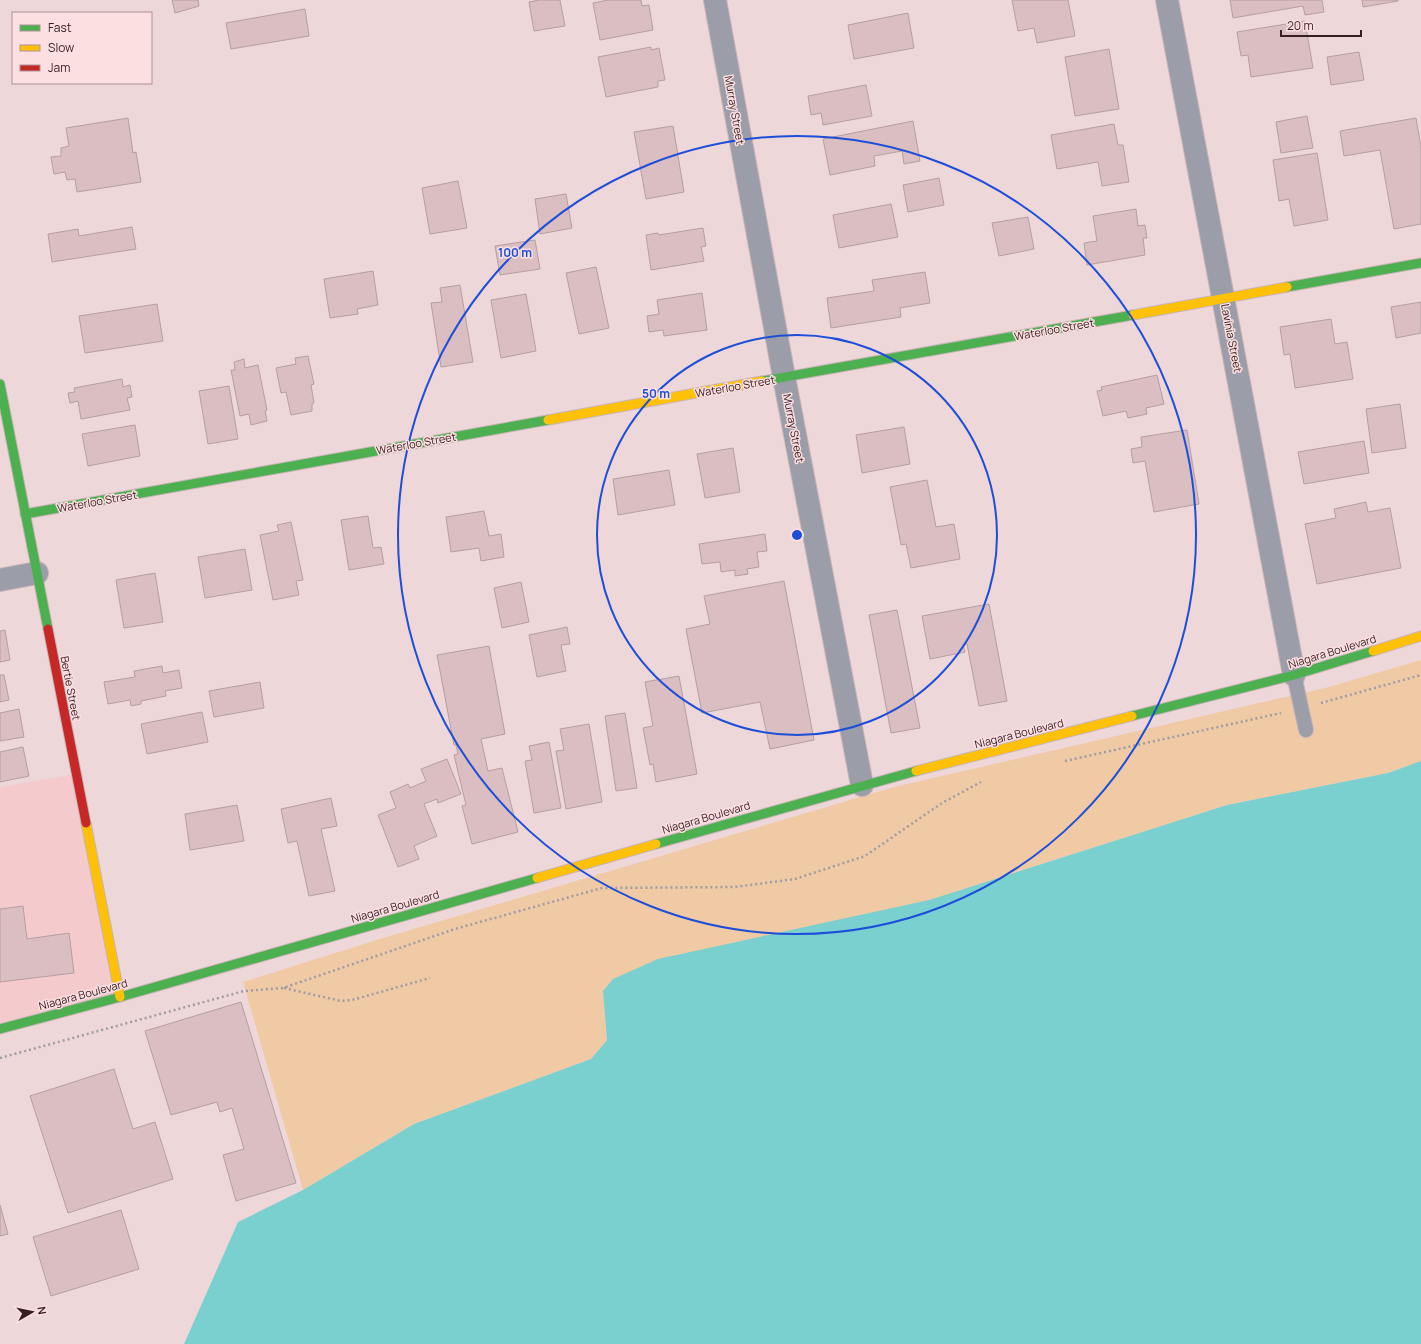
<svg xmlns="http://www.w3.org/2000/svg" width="1421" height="1344" viewBox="0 0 1421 1344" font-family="Manrope,sans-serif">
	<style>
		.built { fill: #f5cacd }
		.green { fill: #f0caa5 }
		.water { fill: #7ad0cf }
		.building { fill: #dabec1; stroke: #b59fa1 }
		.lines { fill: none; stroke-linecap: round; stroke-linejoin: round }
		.lane-casing { stroke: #c8b4b6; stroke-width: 16 }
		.street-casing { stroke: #c8b4b6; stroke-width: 24 }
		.fast-casing { stroke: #c8b4b6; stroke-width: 11 }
		.slow-casing { stroke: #c8b4b6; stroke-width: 11 }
		.jam-casing { stroke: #c8b4b6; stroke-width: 11 }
		.path { stroke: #9f9ca3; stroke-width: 2.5; stroke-dasharray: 2 3; stroke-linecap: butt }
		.lane { stroke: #9b9da9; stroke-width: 14 }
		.street { stroke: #9b9da9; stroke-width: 22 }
		.fast { stroke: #4caf50; stroke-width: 9 }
		.slow { stroke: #ffc107; stroke-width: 9 }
		.jam { stroke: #c62828; stroke-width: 9 }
		.ring { fill: none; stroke: #1d4ed8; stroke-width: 2 }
		.labels { text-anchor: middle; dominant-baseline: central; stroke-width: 3; stroke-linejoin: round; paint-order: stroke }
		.street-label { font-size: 11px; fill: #371f21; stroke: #fbdfe1 }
		.centre { fill: #1d4ed8; stroke: #fbdfe1; stroke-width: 2 }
		.ring-label { font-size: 12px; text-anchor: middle; font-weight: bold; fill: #1d4ed8; stroke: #fbdfe1; stroke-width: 3; stroke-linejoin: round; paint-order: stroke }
	</style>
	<rect width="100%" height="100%" fill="#eed7d9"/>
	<!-- built -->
	<polygon class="built" points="76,774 120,997 0,1029 0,787"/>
	<!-- green -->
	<polygon class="green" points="1421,660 1421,761 1388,773 1227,805 929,900 603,991 607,1040 591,1059 414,1124 303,1190 243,982 380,939 894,787 1329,687"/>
	<!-- water -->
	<polygon class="water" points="1421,761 1421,1344 184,1344 238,1222 303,1190 414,1124 591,1059 607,1040 603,991 613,979 658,959 929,900 1227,805 1388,773"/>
	<!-- building -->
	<g class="building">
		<polygon points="172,0 198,0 199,6 175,13"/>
		<polygon points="539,0 560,0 565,26 534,31 529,2"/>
		<polygon points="608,0 641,0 642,6 649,5 653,30 600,40 593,3"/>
		<polygon points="1012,0 1068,0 1075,36 1037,43 1034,28 1018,31"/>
		<polygon points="1230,0 1322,0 1324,12 1305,15 1303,6 1233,18"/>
		<polygon points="1362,0 1398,0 1398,1 1363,7"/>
		<polygon points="305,9 309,36 231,49 226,23"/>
		<polygon points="908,13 914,48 854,59 848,25"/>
		<polygon points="1305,21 1313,68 1251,77 1248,55 1241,56 1237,32"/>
		<polygon points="651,47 651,50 659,48 665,80 658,81 658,87 606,97 598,57"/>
		<polygon points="1109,49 1119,109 1075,116 1065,57"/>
		<polygon points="1359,52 1364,80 1331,85 1327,57"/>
		<polygon points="866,85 872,116 823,125 821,113 811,115 808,96"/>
		<polygon points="1307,116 1313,148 1281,153 1276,122"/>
		<polygon points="128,118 133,153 136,152 141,182 77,192 75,179 67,180 65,172 54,174 51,157 61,156 61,148 69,146 66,128"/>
		<polygon points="1416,118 1421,147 1421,224 1394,229 1380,150 1344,156 1340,131"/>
		<polygon points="913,121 920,161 904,164 902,151 874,156 875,166 830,175 823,139"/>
		<polygon points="1114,124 1118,145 1123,145 1129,182 1102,186 1098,162 1057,169 1051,135"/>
		<polygon points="673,126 684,192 646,199 634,132"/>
		<polygon points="1317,153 1328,220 1294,226 1289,199 1279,201 1273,160"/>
		<polygon points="939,178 944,205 908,212 903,185"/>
		<polygon points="458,181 467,228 430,234 422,188"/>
		<polygon points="566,194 572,228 540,234 535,199"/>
		<polygon points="891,204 898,237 839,248 833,215"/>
		<polygon points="1136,209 1138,226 1145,225 1147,238 1143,238 1145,255 1087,265 1084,243 1097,241 1093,216"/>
		<polygon points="1028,217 1034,249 999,256 992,223"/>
		<polygon points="132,227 136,249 52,262 48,234 78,229 79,236"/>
		<polygon points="703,228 706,246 701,247 704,261 651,270 646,235 658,233 659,235"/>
		<polygon points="535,240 540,269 500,275 495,246"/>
		<polygon points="596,267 609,328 579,334 566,273"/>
		<polygon points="373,271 378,305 357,309 358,314 330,318 324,279"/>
		<polygon points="925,272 930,303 900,308 901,317 831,328 827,298 874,291 872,280"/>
		<polygon points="460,285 473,362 441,367 431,303 442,302 440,288"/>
		<polygon points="702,293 707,330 664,336 663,330 649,332 647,316 659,314 657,300"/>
		<polygon points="526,294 536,351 501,358 491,300"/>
		<polygon points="1421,302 1421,333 1396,338 1391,307"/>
		<polygon points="157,304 163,341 85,353 79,316"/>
		<polygon points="1331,319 1335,344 1347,342 1353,379 1295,388 1290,354 1284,355 1280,327"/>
		<polygon points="308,356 314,384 311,385 314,403 312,404 312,411 291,415 286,392 281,393 276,368 296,364 295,358"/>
		<polygon points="244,359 245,368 258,365 267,410 265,411 267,421 251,425 249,414 240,416 231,370 235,370 234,362"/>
		<polygon points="1157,375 1164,404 1146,408 1147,414 1128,418 1126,411 1103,416 1097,391 1102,390 1101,387"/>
		<polygon points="122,379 123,387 130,385 132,397 127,398 130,410 81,419 78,401 70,403 68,393 75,392 74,388"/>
		<polygon points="229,386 238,439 208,444 199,391"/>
		<polygon points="1400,404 1406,448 1372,453 1366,409"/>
		<polygon points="135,425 140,456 88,466 82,434"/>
		<polygon points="904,427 910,464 862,473 856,435"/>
		<polygon points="1187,430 1199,504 1154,512 1145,461 1133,463 1131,449 1142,447 1141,437"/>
		<polygon points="1364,441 1369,473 1304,484 1298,452"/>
		<polygon points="733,448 740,492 705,498 697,454"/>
		<polygon points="669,470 675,505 618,515 613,479"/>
		<polygon points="927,480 936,527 954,524 960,559 911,568 906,544 901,545 890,487"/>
		<polygon points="1366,502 1368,512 1390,508 1401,568 1317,584 1305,524 1336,518 1334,509"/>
		<polygon points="484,511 489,536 501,534 504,557 481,561 479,548 451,552 446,517"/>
		<polygon points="368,516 373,548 381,547 384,564 349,570 341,520"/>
		<polygon points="291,522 303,580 296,581 299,595 273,600 260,535 279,531 277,525"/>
		<polygon points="765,534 767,551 757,552 759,567 747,569 748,574 735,576 735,570 721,572 720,562 702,564 699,544"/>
		<polygon points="245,549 252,590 205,598 198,557"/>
		<polygon points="155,573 163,622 124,628 116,580"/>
		<polygon points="784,581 814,740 770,749 760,702 702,713 686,629 710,624 704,596"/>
		<polygon points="521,582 529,622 502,628 494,588"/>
		<polygon points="989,604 1007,701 979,706 967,644 963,644 965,652 930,659 922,616"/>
		<polygon points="897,610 920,728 891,733 869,615"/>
		<polygon points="567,627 570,644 561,645 566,671 537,677 529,635"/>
		<polygon points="5,630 10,660 0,662 0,631"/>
		<polygon points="489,646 505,734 481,739 488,771 502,768 518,832 472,844 462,806 466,805 454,755 458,754 456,745 454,745 437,655"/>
		<polygon points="162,666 163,673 179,670 182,688 165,691 166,696 141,701 141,704 131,706 130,700 108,704 104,682 135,677 134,671"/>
		<polygon points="0,675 4,675 9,700 0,702"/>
		<polygon points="679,676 697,774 656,782 653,764 650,765 643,728 653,726 645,682"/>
		<polygon points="260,682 264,708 214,717 209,691"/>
		<polygon points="19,709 24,737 0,741 0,713"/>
		<polygon points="202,712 208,742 147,754 141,724"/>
		<polygon points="625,713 637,788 616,791 605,716"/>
		<polygon points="589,724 602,802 566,809 556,751 564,750 560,729"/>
		<polygon points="549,742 561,808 534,813 525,761 532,760 529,746"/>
		<polygon points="23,747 29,776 0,782 0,752"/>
		<polygon points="447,759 461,794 438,803 437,799 424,804 437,836 414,846 419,859 398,867 378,815 396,808 390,792 408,784 410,788 426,781 421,769"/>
		<polygon points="331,798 337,826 321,829 335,891 309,896 297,841 288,843 281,809"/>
		<polygon points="237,805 244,841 190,850 185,814"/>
		<polygon points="23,906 27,939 69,933 74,973 0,982 0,909"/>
		<polygon points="241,1002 296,1183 236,1201 223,1155 244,1149 232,1108 220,1112 217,1102 171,1115 145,1031"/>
		<polygon points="114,1069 133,1129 155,1122 173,1179 68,1213 30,1096"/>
		<polygon points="0,1205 8,1234 0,1236"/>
		<polygon points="121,1210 139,1269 51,1296 33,1237"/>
	</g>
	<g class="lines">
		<!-- lane casing -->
		<g class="lane-casing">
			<polyline id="lane" points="1294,675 1306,730"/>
		</g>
		<!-- street casing -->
		<g class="street-casing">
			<g id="street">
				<polyline points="715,0 784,377 862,785"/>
				<polyline points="1167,0 1294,675"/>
				<polyline points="0,580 37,573"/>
			</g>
		</g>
		<!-- fast casing -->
		<g class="fast-casing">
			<g id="fast">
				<polyline points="1287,287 1421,263"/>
				<polyline points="762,381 1133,315"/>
				<polyline points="0,384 48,629"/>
				<polyline points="25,514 548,420"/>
				<polyline points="1132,716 1294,675 1373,651"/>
				<polyline points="656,844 916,771"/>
				<polyline points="0,1029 120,997 537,878"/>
			</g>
		</g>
		<!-- slow casing -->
		<g class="slow-casing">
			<g id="slow">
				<polyline points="1133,315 1287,287"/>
				<polyline points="548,420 762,381"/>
				<polyline points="1373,651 1421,636"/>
				<polyline points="916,771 1132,716"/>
				<polyline points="86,823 120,997"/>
				<polyline points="537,878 656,844"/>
			</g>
		</g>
		<!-- jam casing -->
		<g class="jam-casing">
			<polyline id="jam" points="48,629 86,823"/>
		</g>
		<!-- path -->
		<g class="path">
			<polyline points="1321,703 1421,675"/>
			<polyline points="1065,761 1281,713"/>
			<polyline points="284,988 341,1001 352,1000 430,978"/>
			<polyline points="0,1058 244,991 283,988 455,929 602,888 735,887 795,879 865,856 942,803 981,782"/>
		</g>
		<!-- lane -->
		<use href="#lane" class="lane"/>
		<!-- street -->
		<use href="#street" class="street"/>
		<!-- fast -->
		<use href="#fast" class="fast"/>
		<!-- slow -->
		<use href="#slow" class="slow"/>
		<!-- jam -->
		<use href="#jam" class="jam"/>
	</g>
	<!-- distance rings -->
	<g class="ring">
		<circle cx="797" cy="535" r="200"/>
		<circle cx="797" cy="535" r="399"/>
	</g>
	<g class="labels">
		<!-- street labels -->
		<g class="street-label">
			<text transform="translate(735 110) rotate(80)">Murray Street</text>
			<text transform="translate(1054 329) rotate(-10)">Waterloo Street</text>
			<text transform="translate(1232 338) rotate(79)">Lavinia Street</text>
			<text transform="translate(735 386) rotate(-10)">Waterloo Street</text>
			<text transform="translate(794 428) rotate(79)">Murray Street</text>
			<text transform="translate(416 443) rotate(-10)">Waterloo Street</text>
			<text transform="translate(97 501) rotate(-10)">Waterloo Street</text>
			<text transform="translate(1332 651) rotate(-17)">Niagara Boulevard</text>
			<text transform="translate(71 688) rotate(79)">Bertie Street</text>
			<text transform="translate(1019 733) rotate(-14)">Niagara Boulevard</text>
			<text transform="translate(706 817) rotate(-16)">Niagara Boulevard</text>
			<text transform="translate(395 906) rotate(-16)">Niagara Boulevard</text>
			<text transform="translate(83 994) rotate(-15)">Niagara Boulevard</text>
		</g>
	</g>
	<circle cx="797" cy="535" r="6" class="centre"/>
	<g class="ring-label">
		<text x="515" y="257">100 m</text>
		<text x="656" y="398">50 m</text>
	</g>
	<!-- legend -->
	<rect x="12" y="12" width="140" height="72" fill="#fbdfe1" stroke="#ad9294"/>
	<rect x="20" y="25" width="20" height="6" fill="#4caf50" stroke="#ad9294"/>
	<text x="48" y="32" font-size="12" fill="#371f21">Fast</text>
	<rect x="20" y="45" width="20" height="6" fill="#ffc107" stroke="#ad9294"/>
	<text x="48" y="52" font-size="12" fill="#371f21">Slow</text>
	<rect x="20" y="65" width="20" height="6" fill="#c62828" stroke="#ad9294"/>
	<text x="48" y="72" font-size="12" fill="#371f21">Jam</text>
	<!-- north arrow -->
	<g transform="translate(32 1312) rotate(81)" stroke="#fbdfe1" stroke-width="3" paint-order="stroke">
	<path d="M0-3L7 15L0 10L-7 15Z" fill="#371f21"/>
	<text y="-6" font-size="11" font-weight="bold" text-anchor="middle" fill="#371f21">N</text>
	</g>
	<!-- scale -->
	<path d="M1281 30v6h80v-6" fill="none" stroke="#371f21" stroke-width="2"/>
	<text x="1287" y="30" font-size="12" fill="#371f21" stroke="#fbdfe1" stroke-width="3" paint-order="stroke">20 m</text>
</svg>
